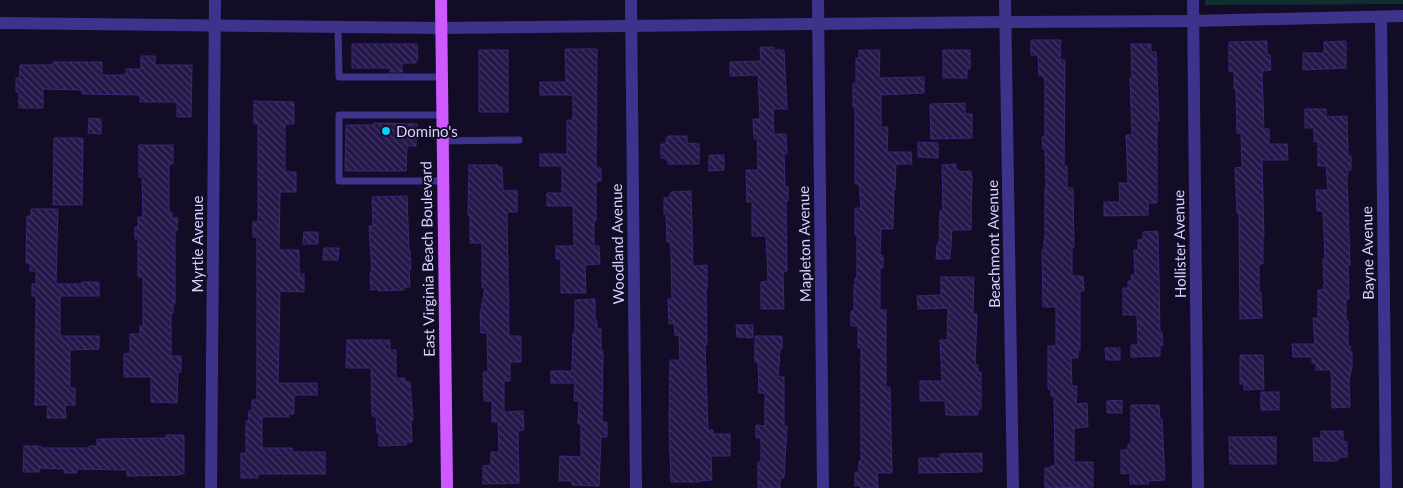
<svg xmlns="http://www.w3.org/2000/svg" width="1403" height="488" viewBox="0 0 1403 488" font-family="Lato,sans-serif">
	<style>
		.park { fill: #0f3031 }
		.building { fill: url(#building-back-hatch); stroke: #3c2678 }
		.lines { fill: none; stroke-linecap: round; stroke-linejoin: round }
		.service { stroke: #3d338a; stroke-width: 7 }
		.minor { stroke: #3d338a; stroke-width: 12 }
		.primary { stroke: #cd59ff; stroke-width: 12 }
		.poi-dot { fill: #00d1fd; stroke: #130c26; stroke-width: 2 }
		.labels { text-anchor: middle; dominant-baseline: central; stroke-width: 4; stroke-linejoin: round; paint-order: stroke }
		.poi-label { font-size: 15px; fill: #dad2ff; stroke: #130c26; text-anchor: start }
		.street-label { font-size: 15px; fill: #dad2ff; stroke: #130c26 }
	</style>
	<defs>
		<pattern id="building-back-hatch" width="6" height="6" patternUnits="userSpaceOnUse" patternTransform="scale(1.25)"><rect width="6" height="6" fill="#251749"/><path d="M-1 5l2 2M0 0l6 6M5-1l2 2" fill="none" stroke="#443864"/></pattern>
	</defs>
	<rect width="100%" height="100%" fill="#130c26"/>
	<!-- park -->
	<polygon class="park" points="1205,0 1403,0 1403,4 1205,5"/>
	<!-- building -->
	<g class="building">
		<polygon points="1031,40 1061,40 1060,60 1065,60 1064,166 1067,166 1067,188 1073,188 1074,247 1072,247 1072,276 1083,276 1084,291 1080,291 1080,350 1078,350 1078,358 1071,358 1072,386 1077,386 1076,404 1087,403 1088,427 1074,428 1074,462 1093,462 1093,487 1045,488 1045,468 1051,468 1051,466 1055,466 1054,396 1051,396 1051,389 1048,389 1048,346 1056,346 1056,307 1043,307 1042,250 1044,250 1044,240 1045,240 1045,188 1046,188 1045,149 1043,149 1042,137 1045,137 1045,83 1044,77 1039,75 1038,55 1031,55"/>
		<polygon points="1267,41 1267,55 1270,55 1271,70 1262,71 1264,129 1269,129 1269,144 1287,144 1288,160 1262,160 1264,237 1263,237 1263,264 1259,264 1259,292 1261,292 1262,318 1240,319 1239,213 1237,213 1235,168 1242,167 1241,133 1237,133 1236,90 1234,89 1234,71 1229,72 1229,42"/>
		<polygon points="1346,41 1346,68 1303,70 1303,53 1324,53 1324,42"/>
		<polygon points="352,44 417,44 418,60 416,60 416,63 402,63 402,72 390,72 390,68 352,68"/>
		<polygon points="1131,44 1151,44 1151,52 1156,52 1159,121 1157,121 1157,203 1148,203 1148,215 1104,216 1104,202 1120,202 1119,183 1128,183 1126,135 1132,135 1130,78 1132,78"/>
		<polygon points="760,47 774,47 774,50 784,50 787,109 773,109 774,134 786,134 787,154 784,154 785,187 788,187 788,201 786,201 787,271 783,272 784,309 761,309 761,282 768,281 766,236 752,236 752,202 747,202 746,170 758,170 757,138 754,139 753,119 760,119 758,75 730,76 730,62 761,61"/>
		<polygon points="565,49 597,49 596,168 601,168 601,181 596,181 596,221 594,221 594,246 599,246 600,264 585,265 586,293 561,293 561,259 556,259 556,246 574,246 573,206 547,206 547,193 562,193 562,166 540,166 540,154 567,154 567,120 573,120 573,95 540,95 540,82 566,82"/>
		<rect x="479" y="50" width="29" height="62"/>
		<polygon points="859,50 880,50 879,78 924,77 924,93 881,95 881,127 888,127 887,152 911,152 912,164 896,164 895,190 894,189 893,229 881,229 880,255 883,256 883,268 880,268 880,310 886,310 886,387 890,387 892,473 877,473 878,488 860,488 860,485 855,486 855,473 859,473 859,461 861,461 861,348 858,348 858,326 851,326 851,311 854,311 854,285 855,285 855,278 857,278 857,235 855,235 855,208 861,208 859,184 855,184 855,107 853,107 853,84 856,84 856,58 859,58"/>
		<polygon points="943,50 970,50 970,69 967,69 967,78 943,78"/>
		<polygon points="141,56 155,56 155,65 192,65 191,117 177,117 177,102 140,102 140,95 82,94 82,90 43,89 43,108 19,108 19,92 16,92 16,78 19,78 20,65 53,65 53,62 102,62 102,75 126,75 126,69 141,69"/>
		<polygon points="254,101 294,102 294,124 285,124 285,172 296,172 296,192 280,192 279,250 299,250 299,274 304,274 304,292 280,291 278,383 317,383 317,395 294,395 294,414 288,414 289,417 262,417 262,448 292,448 292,452 325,452 325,474 258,474 258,478 241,478 241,453 246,453 246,421 248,421 249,411 252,410 252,400 257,400 257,237 253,237 253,222 258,222 258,124 254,124"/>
		<polygon points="965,103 965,114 972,114 972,138 931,139 930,104"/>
		<polygon points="1305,109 1326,109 1326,117 1347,116 1348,156 1351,156 1351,170 1348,170 1348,175 1347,175 1350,265 1348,265 1349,299 1346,299 1346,321 1348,321 1348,346 1350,346 1350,352 1352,352 1352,367 1349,380 1350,407 1332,408 1331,370 1316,370 1316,363 1312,363 1312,357 1293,357 1292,344 1315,344 1313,318 1318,318 1318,290 1323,290 1324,283 1323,259 1325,259 1323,211 1317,211 1316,190 1328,190 1326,166 1318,166 1318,142 1314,142 1314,128 1305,128"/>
		<polygon points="89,118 101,119 101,134 88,133"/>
		<polygon points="374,123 417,124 416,146 407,146 406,171 345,171 346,125 374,125"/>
		<polygon points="668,136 687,136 687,143 699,144 699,164 668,164 668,160 666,160 666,158 661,158 661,144 666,144 666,138 668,138"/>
		<polygon points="54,138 83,138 82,205 53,205"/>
		<polygon points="918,142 938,143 938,158 918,157"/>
		<polygon points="139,145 173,145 173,164 169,164 169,212 172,212 172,218 178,218 177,231 175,230 175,304 173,304 173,313 171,313 171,356 181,356 181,372 178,372 177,403 151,402 151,377 124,377 124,354 130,353 130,334 140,334 140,326 143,326 143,277 138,277 138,239 135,239 135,227 138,227 138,217 143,217 142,177 139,177"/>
		<polygon points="709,155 724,155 724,170 709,171"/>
		<polygon points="956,164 956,170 959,170 959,172 971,171 971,176 972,176 971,230 952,230 950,259 936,259 937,244 939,244 940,211 943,211 942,165"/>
		<polygon points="469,165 498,165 498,167 502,167 503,191 517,190 517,212 507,212 509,336 521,336 521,362 510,362 510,381 504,381 504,412 523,411 524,430 518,431 519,483 483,484 483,466 491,465 491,452 499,452 498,422 492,422 492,401 484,401 483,372 488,372 487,333 481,333 480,315 485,288 482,288 482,243 470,243 470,216 469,215 468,215"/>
		<polygon points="691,191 693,266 707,265 707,289 706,289 707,345 705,345 708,430 713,430 713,434 730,434 730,456 711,456 712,480 699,481 699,482 671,482 669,425 670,360 680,360 679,335 675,336 674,323 669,324 668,299 672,299 671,253 670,242 667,242 666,214 664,214 664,198 669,198 671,192"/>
		<polygon points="407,196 409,251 410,251 411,269 409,269 410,287 404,287 404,290 378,291 378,289 371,290 370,273 372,273 369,226 373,226 372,197"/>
		<polygon points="31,209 58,209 56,284 82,284 82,282 99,282 99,296 60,296 60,336 99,336 99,349 70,350 70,388 75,388 75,405 65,405 66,418 47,418 48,405 35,405 36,296 32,296 32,284 36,284 36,271 30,271 30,263 26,263 27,216 31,216"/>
		<polygon points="1158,231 1160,332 1162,332 1163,345 1160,345 1160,356 1131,357 1131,345 1138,345 1137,315 1123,315 1123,288 1128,288 1128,281 1132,281 1131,275 1135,275 1134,250 1138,250 1138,240 1143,239 1143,232"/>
		<polygon points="304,232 318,232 318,244 303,244"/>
		<polygon points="324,248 339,248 338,260 323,260"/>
		<polygon points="941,277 974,277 973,314 977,314 975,365 978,365 978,372 981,372 981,409 978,409 978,415 946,415 945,401 920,401 920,381 942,381 940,340 947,340 948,308 918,309 917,296 941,295"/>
		<polygon points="595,299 595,320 597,320 597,329 601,329 601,351 603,351 602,422 607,422 607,437 601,437 599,486 572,485 572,481 559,481 560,456 581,457 581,424 578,424 579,401 574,401 575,383 551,383 551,371 572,371 573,333 575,333 575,300"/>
		<polygon points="736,325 753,325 753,338 737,337"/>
		<polygon points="755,336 782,336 782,349 780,350 778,377 784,377 784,426 787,426 784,478 780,478 780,488 758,488 758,462 761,462 761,438 756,438 756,425 765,426 765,393 759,393 758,362 755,362"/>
		<polygon points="347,340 390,340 390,350 396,350 396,378 405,378 405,382 410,382 413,420 411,420 412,442 406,442 407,445 379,446 379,433 377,433 376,416 372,416 371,368 346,368"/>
		<polygon points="1105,348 1120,348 1120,360 1106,360"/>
		<polygon points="1240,355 1263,355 1264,389 1244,390 1244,384 1240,384"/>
		<rect x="1261" y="392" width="18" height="18"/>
		<polygon points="1122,400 1122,413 1107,413 1107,401"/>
		<polygon points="1131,405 1159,405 1160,419 1162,419 1165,480 1148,481 1148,484 1130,484 1130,473 1121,474 1121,450 1128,450 1128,444 1131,444"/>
		<polygon points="1321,431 1343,431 1343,441 1347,442 1347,457 1339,457 1339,459 1337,459 1337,461 1314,461 1313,438 1321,438"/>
		<polygon points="166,435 184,435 184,474 180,474 180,475 127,476 127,470 77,469 77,473 64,473 64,469 40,468 39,472 23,472 24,446 41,446 41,448 89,448 89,446 97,446 97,439 166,438"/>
		<polygon points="1229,437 1276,437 1276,464 1230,464"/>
		<polygon points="982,453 982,472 919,473 919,458 940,458 940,454"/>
	</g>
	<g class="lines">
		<!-- service -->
		<g class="service">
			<polyline points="338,27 339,77 442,77"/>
			<polyline points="442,115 339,115 339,181 443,181"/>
			<polyline points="442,141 519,140"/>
		</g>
		<!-- minor -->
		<g class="minor">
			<polyline points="631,0 636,488"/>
			<polyline points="818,0 823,488"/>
			<polyline points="1005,0 1013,488"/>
			<polyline points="1193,0 1198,488"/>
			<polyline points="1381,17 1386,488"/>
			<polyline points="0,23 441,28 1006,22 1193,21 1403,16"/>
			<polyline points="211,488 215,0"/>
		</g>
		<!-- primary -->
		<polyline class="primary" points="441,0 447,488"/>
	</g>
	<!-- markers -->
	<circle class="poi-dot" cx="386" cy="131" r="5"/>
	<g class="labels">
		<!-- poi labels -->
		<g class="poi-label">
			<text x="396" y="131">Domino's</text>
		</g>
		<!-- street labels -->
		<g class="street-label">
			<text transform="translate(197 244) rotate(-90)">Myrtle Avenue</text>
			<text transform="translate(617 244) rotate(-91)">Woodland Avenue</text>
			<text transform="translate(804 244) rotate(-91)">Mapleton Avenue</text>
			<text transform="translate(993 244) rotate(-91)">Beachmont Avenue</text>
			<text transform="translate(1179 244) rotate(-91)">Hollister Avenue</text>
			<text transform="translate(1367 253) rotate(-91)">Bayne Avenue</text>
			<text transform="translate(427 259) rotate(-91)">East Virginia Beach Boulevard</text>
		</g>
	</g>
</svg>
